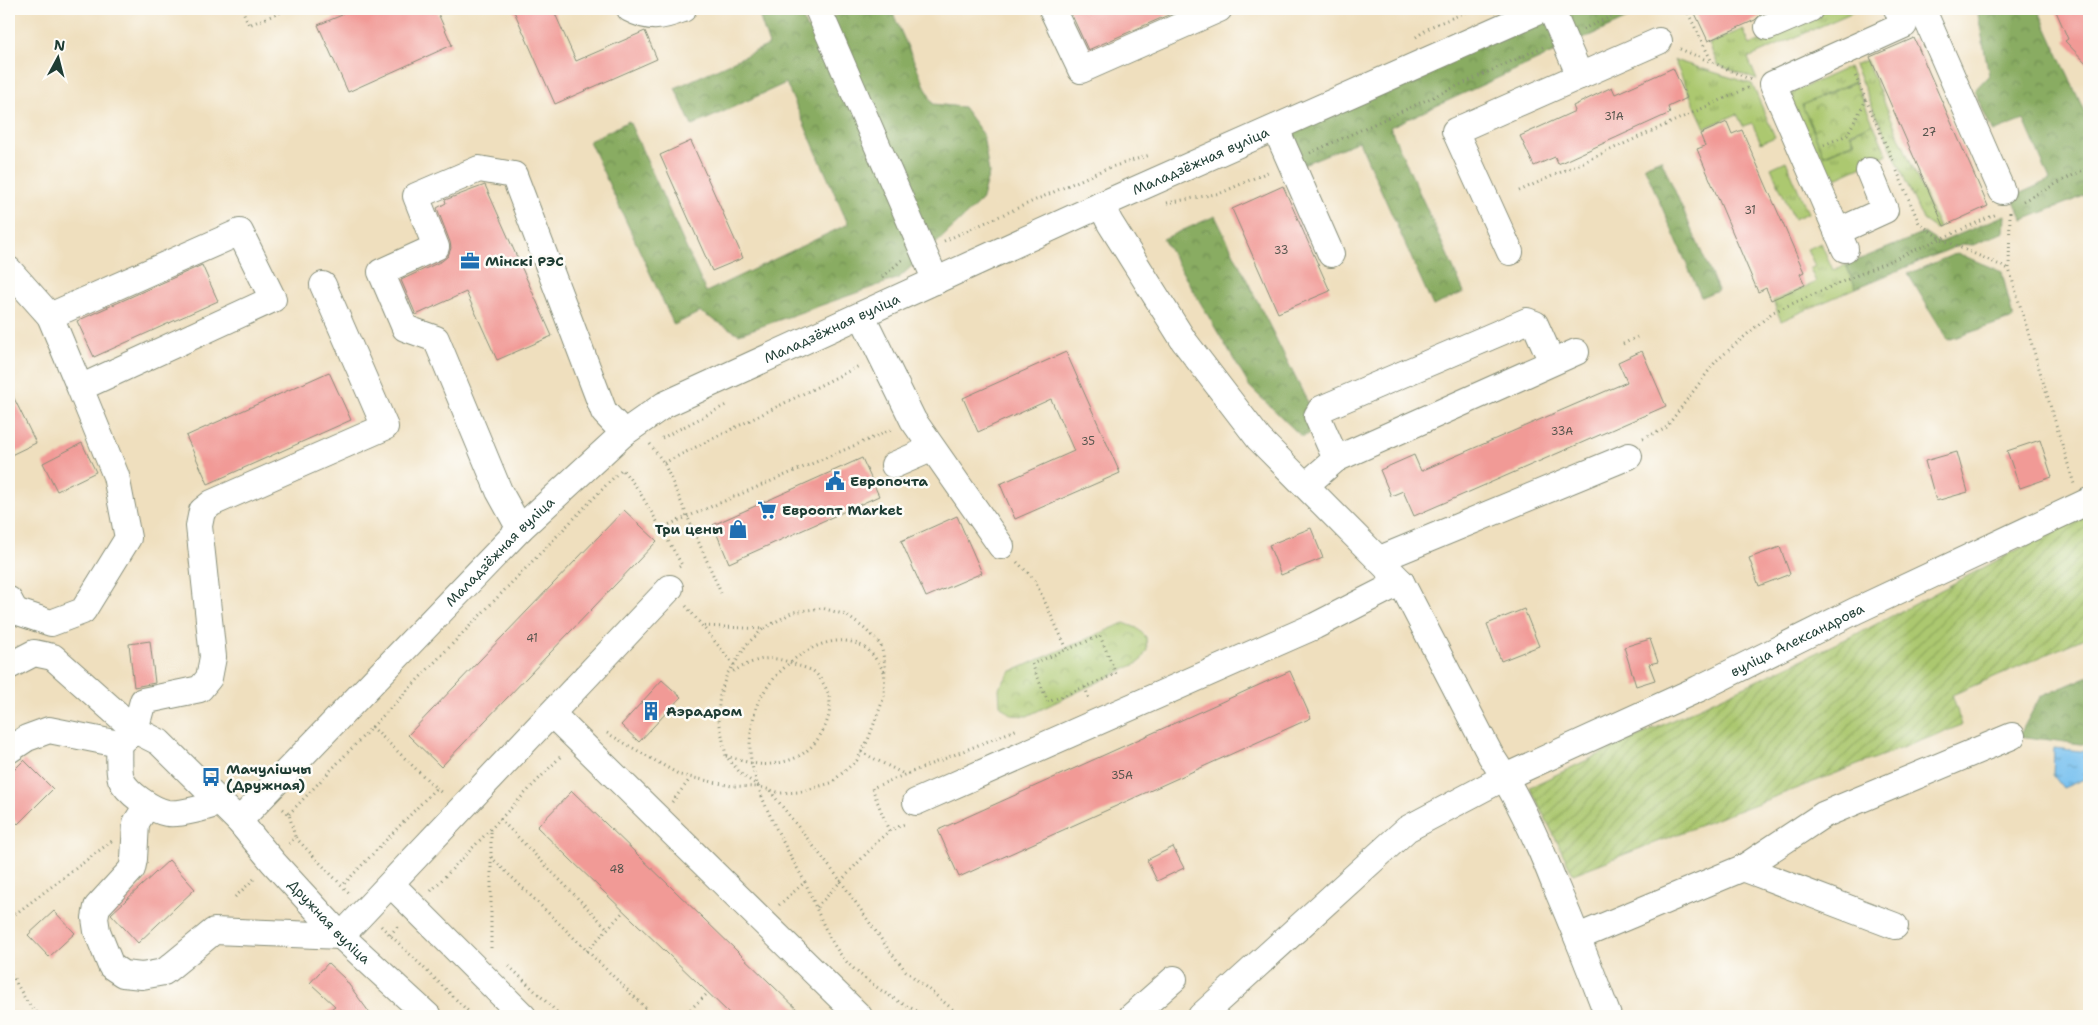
<svg xmlns="http://www.w3.org/2000/svg" width="2098" height="1025" viewBox="0 0 2098 1025" font-family="'Shantell Sans',sans-serif">
	<style>
		.grass { fill: url(#grass-tufts); stroke: #668252 }
		.forest { fill: url(#forest-crowns); stroke: #54744b }
		.park { fill: url(#park-crowns); stroke: #668252 }
		.garden { fill: url(#garden-furrows); stroke: #668252 }
		.water { fill: url(#water-ripples); stroke: #4a7e92 }
		.building { fill: #f19a96 }
		.lines { fill: none; stroke-linecap: round; stroke-linejoin: round }
		.minor-casing { stroke: #878e79; stroke-width: 28 }
		.path { stroke: #878e79; stroke-width: 3; stroke-dasharray: 1 4; stroke-linecap: butt }
		.minor { stroke: #fff; stroke-width: 26 }
		.labels { text-anchor: middle; dominant-baseline: central; stroke-width: 5; stroke-linejoin: round; paint-order: stroke }
		.number-label { font-size: 11px; fill: #54544c }
		.street-label { font-size: 14px; fill: #1f3d34; stroke: #fdfcf7 }
		.poi-label { font-size: 14px; font-weight: bold; fill: #1f3d34; stroke: #fdfcf7; text-anchor: start }
	</style>
	<defs>
		<pattern id="grass-tufts" width="24" height="20" patternUnits="userSpaceOnUse" patternTransform="scale(1.25)"><rect width="24" height="20" fill="#acc86f"/><path d="M3 7l-1-3M5 7V3M7 7l1-3M15 17l-1-3M17 17v-4M19 17l1-3" fill="none" stroke="#8ba45c"/></pattern>
		<pattern id="forest-crowns" width="20" height="18" patternUnits="userSpaceOnUse" patternTransform="scale(1.25)"><rect width="20" height="18" fill="#89ac62"/><path d="M2 6a3 3 0 1 1 6 0M12 15a3 3 0 1 1 6 0" fill="none" stroke="#6f8d52"/></pattern>
		<pattern id="park-crowns" width="20" height="18" patternUnits="userSpaceOnUse" patternTransform="scale(1.25)"><rect width="20" height="18" fill="#acc86f"/><path d="M2 6a3 3 0 1 1 6 0M12 15a3 3 0 1 1 6 0" fill="none" stroke="#8ba45c"/></pattern>
		<pattern id="garden-furrows" width="10" height="10" patternUnits="userSpaceOnUse" patternTransform="scale(1.25)"><rect width="10" height="10" fill="#acc86f"/><path d="M-1 1l2-2M0 10L10 0M9 11l2-2" fill="none" stroke="#8ba45c"/></pattern>
		<pattern id="water-ripples" width="26" height="14" patternUnits="userSpaceOnUse" patternTransform="scale(1.25)"><rect width="26" height="14" fill="#76c0ef"/><path d="M2 4q2-2 4 0t4 0M15 11q2-2 4 0t4 0" fill="none" stroke="#609dc2"/></pattern>
	</defs>
	<rect width="100%" height="100%" fill="#fdfcf7"/>
	<filter id="ink" filterUnits="userSpaceOnUse"><feTurbulence type="fractalNoise" baseFrequency=".02" numOctaves="2"/><feDisplacementMap in="SourceGraphic" scale="10" xChannelSelector="R" yChannelSelector="G"/><feConvolveMatrix kernelMatrix="1 2 1 2 8 2 1 2 1" color-interpolation-filters="sRGB"/></filter>
	<filter id="wash" filterUnits="userSpaceOnUse"><feTurbulence type="fractalNoise" baseFrequency=".0096" numOctaves="4" result="noise"/><feDisplacementMap in="SourceGraphic" scale="20" xChannelSelector="R" yChannelSelector="G"/><feGaussianBlur stdDeviation="1.12" result="paint"/><feColorMatrix in="noise" values="0 0 0 0 0 0 0 0 0 0 0 0 0 0 0 0 0 1.4 0 .05"/><feComposite in="paint" operator="in"/></filter>
	<g filter="url(#wash)">
		<rect width="100%" height="100%" fill="#efdfbe"/>
		<!-- grass -->
		<g class="grass">
			<polygon points="1830,9 1860,9 1748,58 1757,80 1718,65 1709,44 1743,29 1750,45"/>
			<polygon points="1674,60 1752,84 1775,137 1761,143 1752,123 1743,126 1737,114 1705,128"/>
			<polygon points="1866,60 1939,228 1936,229 1923,220 1854,65"/>
			<polygon points="1849,67 1855,81 1802,105 1824,156 1855,142 1851,134 1873,123 1887,155 1827,182 1789,94"/>
			<polygon points="1786,161 1808,213 1794,219 1771,168"/>
			<polygon points="1821,243 1833,270 1846,265 1856,288 1781,321 1773,301 1816,282 1810,269 1815,266 1807,249"/>
		</g>
		<!-- forest -->
		<g class="forest">
			<polygon points="757,9 799,9 807,29 837,15 835,9 891,9 933,104 963,107 983,134 989,173 981,201 899,278 739,334 700,312 674,325 589,141 629,121 706,292 848,224 786,83 692,126 675,88 769,45"/>
			<polygon points="1560,9 1649,9 1390,127 1464,292 1433,306 1359,141 1299,166 1285,132"/>
			<polygon points="1977,9 2038,9 2089,122 2089,194 2023,220 2012,197 2050,180 2024,120 1993,132 1974,91 1989,75"/>
			<polygon points="1661,159 1718,290 1701,297 1644,166"/>
			<polygon points="2005,215 2004,232 1973,245 1962,244 1856,288 1846,265 1924,233 1939,243"/>
			<polygon points="1215,216 1321,429 1302,437 1250,387 1163,239"/>
			<polygon points="1957,253 2002,272 2013,318 1948,340 1908,274"/>
			<polygon points="2089,676 2089,745 2019,736 2040,697"/>
		</g>
		<!-- park -->
		<g class="park">
			<polygon points="1855,82 1873,123 1850,133 1854,142 1824,155 1802,105"/>
			<polygon points="1124,623 1137,628 1146,637 1147,650 1140,662 1027,716 1011,715 1000,705 999,688 1010,672"/>
		</g>
		<!-- garden -->
		<polygon class="garden" points="2089,512 2089,636 1952,695 1962,725 1573,874 1530,787 1867,629"/>
		<!-- water -->
		<polygon class="water" points="2054,748 2089,752 2089,777 2063,788 2053,775"/>
		<g id="blocks">
			<!-- building -->
			<g class="building">
				<polygon points="339,9 436,9 452,45 348,92 318,25 342,15"/>
				<polygon points="513,9 553,9 576,61 645,31 657,59 555,104"/>
				<polygon points="1069,9 1182,9 1088,50"/>
				<polygon points="1693,9 1772,9 1762,13 1755,20 1708,41"/>
				<polygon points="2055,9 2089,9 2089,66 2065,41 2068,39"/>
				<polygon points="1914,38 1988,206 1944,226 1870,57"/>
				<polygon points="1673,68 1687,98 1668,107 1670,113 1558,164 1555,157 1534,166 1520,136 1575,111 1573,106 1612,87 1615,94"/>
				<polygon points="1727,122 1732,134 1742,130 1804,272 1800,274 1805,285 1771,300 1766,288 1758,292 1697,149 1705,146 1700,134"/>
				<polygon points="691,141 743,258 712,271 660,155"/>
				<polygon points="485,185 552,336 497,360 466,292 416,315 401,280 442,261 448,256 451,248 450,242 437,208 446,203 445,200"/>
				<polygon points="1283,186 1330,291 1278,313 1232,209"/>
				<polygon points="202,265 218,301 94,357 77,321"/>
				<polygon points="1642,351 1666,406 1414,516 1403,491 1391,496 1380,470 1414,455 1421,471 1627,382 1618,362"/>
				<polygon points="1066,352 1120,473 1015,519 1000,484 1074,451 1051,399 978,432 963,398"/>
				<polygon points="329,372 351,420 208,484 186,436"/>
				<polygon points="9,388 36,443 9,456"/>
				<polygon points="2040,440 2052,477 2020,488 2007,451"/>
				<polygon points="82,443 96,472 57,491 43,463"/>
				<polygon points="1957,452 1968,492 1936,501 1925,461"/>
				<polygon points="862,458 879,496 729,563 713,525"/>
				<polygon points="624,510 657,541 441,767 408,735"/>
				<polygon points="957,516 982,573 926,597 901,541"/>
				<polygon points="1311,528 1323,558 1281,575 1269,545"/>
				<polygon points="1780,547 1790,574 1759,586 1749,558"/>
				<polygon points="1524,609 1539,646 1501,661 1487,624"/>
				<polygon points="1650,639 1658,662 1649,664 1655,680 1636,686 1624,647"/>
				<polygon points="150,641 155,683 134,687 129,644"/>
				<polygon points="1290,671 1311,718 959,877 938,830"/>
				<polygon points="662,680 681,697 639,742 621,725"/>
				<polygon points="24,760 53,789 18,824 9,815 9,775"/>
				<polygon points="572,791 804,1016 732,1016 537,827"/>
				<polygon points="1173,847 1184,868 1157,881 1147,860"/>
				<polygon points="169,860 195,889 138,943 111,914"/>
				<polygon points="54,911 75,933 49,957 28,935"/>
				<polygon points="328,963 344,978 372,1016 321,1016 335,1006 310,983"/>
			</g>
		</g>
	</g>
	<g filter="url(#ink)">
		<use href="#blocks" fill-opacity="0" stroke="#878e79" stroke-width="1"/>
		<g class="lines">
			<!-- minor casing -->
			<g class="minor-casing">
				<g id="minor">
					<path d="M630 9C651 20 662 17 683 9"/>
					<polyline points="818,9 936,281"/>
					<polyline points="1052,9 1081,70 1219,9"/>
					<polyline points="1551,9 1580,76"/>
					<polyline points="1925,15 2002,191"/>
					<polyline points="1768,27 1810,9"/>
					<polyline points="1276,129 1331,254"/>
					<path d="M1101 205 1110 223 1184 341 1259 439 1401 582 1491 756C1517 795 1537 839 1554 882 1573 926 1591 971 1608 1016"/>
					<polyline points="1837,232 1885,210 1869,171"/>
					<polyline points="1845,249 1773,84 1904,25 1897,9"/>
					<polyline points="1510,252 1455,131 1659,41"/>
					<polyline points="9,270 50,316"/>
					<polyline points="862,316 913,420 1001,546"/>
					<polyline points="1336,459 1317,416 1321,409 1527,321 1535,324 1552,362"/>
					<polyline points="894,465 931,449"/>
					<polyline points="1306,485 1336,459 1576,352"/>
					<polyline points="520,529 499,491 436,339 405,328 381,272 436,247 416,196 479,169 514,175 604,412 624,433"/>
					<polyline points="1380,559 1629,456"/>
					<polyline points="9,600 15,611 51,623 83,611 128,538 116,476 80,388 273,299 240,232 50,316 80,388"/>
					<path id="s1" d="M9 666 34 653 53 657 135 730 159 742 239 821 273 862 341 936 428 1016"/>
					<polyline points="552,714 859,1016"/>
					<path d="M119 744C120 754 118 769 121 779 127 793 152 810 167 813 179 815 209 807 220 802"/>
					<polyline points="9,750 27,738 49,730 119,744 135,730 143,701 200,689 209,678 213,657 199,526 202,511 212,503 385,427 323,285"/>
					<polyline points="916,802 1315,626 1401,582"/>
					<polyline points="147,805 136,823 134,859 132,869 97,907 95,918 97,931 111,966 123,974 142,976 164,972 214,931 341,936 670,588"/>
					<path id="s2" d="M239 821 520 529 624 433 664 405 1101 205 1543 9"/>
					<polyline points="1743,868 1823,815 2012,736"/>
					<polyline points="391,884 523,1016"/>
					<polyline points="1578,937 1743,868 1895,926"/>
					<polyline points="1132,1016 1174,979"/>
					<path id="s3" d="M1201 1016 1407 829 1505 777 1698 689 1855 611 2089 501"/>
				</g>
			</g>
			<!-- path -->
			<g class="path">
				<polyline points="242,9 249,25 289,9"/>
				<polyline points="1686,9 1712,62 1751,80"/>
				<polyline points="1583,29 1628,9"/>
				<polyline points="1416,37 1432,26 1474,9"/>
				<polyline points="1680,49 1711,62"/>
				<polyline points="1866,100 1893,161"/>
				<polyline points="1824,145 1847,135 1866,100 1854,73"/>
				<polyline points="1310,153 1543,47"/>
				<polyline points="1897,171 1919,223 1941,239 2009,269"/>
				<polyline points="1519,191 1750,87"/>
				<polyline points="2023,201 2089,167"/>
				<polyline points="1167,203 1221,193 1270,171"/>
				<polyline points="2010,212 2009,269 2074,484"/>
				<polyline points="944,241 1105,169 1150,155"/>
				<polyline points="882,277 902,260"/>
				<polyline points="1623,344 1637,337"/>
				<polyline points="662,438 726,405"/>
				<polyline points="1643,438 1665,429 1716,361 1773,312 1997,214"/>
				<polyline points="650,444 664,463 721,593"/>
				<polyline points="664,463 861,365"/>
				<polyline points="620,471 622,469 637,488 661,528"/>
				<polyline points="1017,562 1034,579 1067,649"/>
				<polyline points="679,567 682,565 661,528 891,430"/>
				<polyline points="686,606 734,665 727,674 720,694 718,715 726,756 742,775 760,787 781,793 799,792 831,783 857,760 868,740 884,697 885,664 881,645 865,629 846,615 822,608 793,612 763,629 704,626"/>
				<polygon points="1100,636 1116,674 1048,702 1032,664"/>
				<polyline points="734,665 747,644 763,629"/>
				<polyline points="1085,687 1089,699"/>
				<polyline points="372,727 616,475"/>
				<polyline points="607,733 680,775 732,786 759,787"/>
				<polyline points="861,752 904,774"/>
				<path d="M726 756C740 760 756 766 771 764 780 763 789 761 797 757 818 747 836 716 828 693 825 686 820 676 813 671 809 669 803 667 799 666 769 653 758 658 730 673"/>
				<polyline points="436,788 443,794"/>
				<polyline points="770,791 840,880 888,949 906,971 961,1016"/>
				<polyline points="672,802 690,779"/>
				<polyline points="283,809 289,814 295,837"/>
				<polyline points="289,814 372,727 436,788 342,886"/>
				<polyline points="500,819 608,929"/>
				<polyline points="889,831 872,788 1018,729"/>
				<polyline points="289,844 295,837 350,894"/>
				<polyline points="491,857 654,1016"/>
				<path d="M805 882C816 906 825 934 841 955 855 975 907 1011 932 1016"/>
				<polyline points="431,891 562,755"/>
				<polyline points="235,897 256,877"/>
				<path d="M779 905 805 882C787 850 749 784 750 746 750 733 753 717 757 705 771 671 822 627 860 645 872 650 878 663 885 673"/>
				<polyline points="817,907 877,842 889,831 907,823"/>
				<polyline points="9,922 14,915 112,841"/>
				<polyline points="381,926 473,1016"/>
				<polyline points="390,935 399,925"/>
				<polyline points="491,948 491,828"/>
				<polyline points="587,951 624,911"/>
				<polyline points="509,966 561,1016"/>
				<polyline points="9,970 27,1002 40,1016"/>
				<polyline points="683,1016 708,993"/>
			</g>
			<!-- minor -->
			<use href="#minor" class="minor"/>
		</g>
	</g>
	<!-- icons -->
	<defs>
		<g id="office-bare" transform="scale(1.5)"><path d="M-6-3h4V-5.5h4V-3h4V5H-6ZM-1-4.5V-3h2v-1.5ZM-6 0V1H6V0Z" fill="#1f6fb2" stroke="#fdfcf7" stroke-width="2.5" paint-order="stroke"/></g>
		<g id="civic-bare" transform="scale(1.5)"><path d="M-.6-6.5H3V-4.5H.6V-3L4-1V1h2V6H-6V1h2V-1L-.6-3ZM-1.2 2.5V6h2.4V2.5Z" fill="#1f6fb2" stroke="#fdfcf7" stroke-width="2.5" paint-order="stroke"/></g>
		<g id="supermarket-bare" transform="scale(1.5)"><path d="M-6-5.5h2.5l.6 2H6L4.5 2H-2.5L-4.4-4H-6ZM-1.5 3.2a1.3 1.3 0 1 0 .1 0ZM3 3.2a1.3 1.3 0 1 0 .1 0Z" fill="#1f6fb2" stroke="#fdfcf7" stroke-width="2.5" paint-order="stroke"/></g>
		<g id="shop-bare" transform="scale(1.5)"><path d="M-5-2.5h2.3a2.7 3.5 0 0 1 5.4 0H5L5.5 6h-11ZM-1.5-2.5h3a1.5 2.3 0 0 0-3 0Z" fill="#1f6fb2" stroke="#fdfcf7" stroke-width="2.5" paint-order="stroke"/></g>
		<g id="building-bare" transform="scale(1.5)"><path d="M-4-6H4V6H1V3H-1V6H-4ZM-2.5-4.3h1.7v1.8h-1.7ZM.8-4.3h1.7v1.8H.8ZM-2.5-1h1.7V.8h-1.7ZM.8-1h1.7V.8H.8Z" fill="#1f6fb2" stroke="#fdfcf7" stroke-width="2.5" paint-order="stroke"/></g>
		<g id="bus-bare" transform="scale(1.5)"><path d="M-5-6H5V4H4V6H2V4H-2V6H-4V4H-5ZM-3.5-4V0h7V-4ZM-3.5 1.2v1.5H-2V1.2ZM2 1.2v1.5H3.5V1.2Z" fill="#1f6fb2" stroke="#fdfcf7" stroke-width="2.5" paint-order="stroke"/></g>
	</defs>
	<g fill-rule="evenodd">
		<use href="#office-bare" x="470" y="261"/>
		<use href="#civic-bare" x="835" y="481"/>
		<use href="#supermarket-bare" x="767" y="510"/>
		<use href="#shop-bare" x="738" y="529"/>
		<use href="#building-bare" x="651" y="711"/>
		<use href="#bus-bare" x="211" y="777"/>
	</g>
	<g class="labels">
		<!-- number labels -->
		<g class="number-label">
			<text x="1614" y="116">31А</text>
			<text x="1929" y="132">27</text>
			<text x="1750" y="210">31</text>
			<text x="1281" y="250">33</text>
			<text x="1562" y="431">33А</text>
			<text x="1088" y="441">35</text>
			<text x="532" y="638">41</text>
			<text x="1122" y="775">35А</text>
			<text x="617" y="869">48</text>
		</g>
		<!-- street labels -->
		<g class="street-label">
			<text stroke="none"><textPath href="#s2" startOffset="1185">Маладзёжная вуліца</textPath></text>
			<text stroke="none"><textPath href="#s2" startOffset="780">Маладзёжная вуліца</textPath></text>
			<text stroke="none"><textPath href="#s2" startOffset="375">Маладзёжная вуліца</textPath></text>
			<text stroke="none"><textPath href="#s3" startOffset="712">вуліца Александрова</textPath></text>
			<text stroke="none"><textPath href="#s1" startOffset="432">Дружная вуліца</textPath></text>
		</g>
		<!-- poi labels -->
		<g class="poi-label">
			<text x="485" y="261">Мінскі РЭС</text>
			<text x="850" y="481">Европочта</text>
			<text x="782" y="510">Евроопт Market</text>
			<text x="723" y="529" text-anchor="end">Три цены</text>
			<text x="666" y="711">Аэрадром</text>
			<text x="226" y="769">Мачулішчы<tspan x="226" dy="16">(Дружная)</tspan></text>
		</g>
	</g>
	<!-- margin -->
	<rect width="2098" height="1025" fill="none" stroke="#fdfcf7" stroke-width="30"/>
	<!-- north arrow -->
	<g transform="translate(58 58) rotate(7)" stroke="#fdfcf7" stroke-width="4" paint-order="stroke">
	<path d="M0-4L9 19L0 12L-9 19Z" fill="#1f3d34"/>
	<text y="-8" font-size="14" font-weight="bold" text-anchor="middle" fill="#1f3d34">N</text>
	</g>
</svg>
